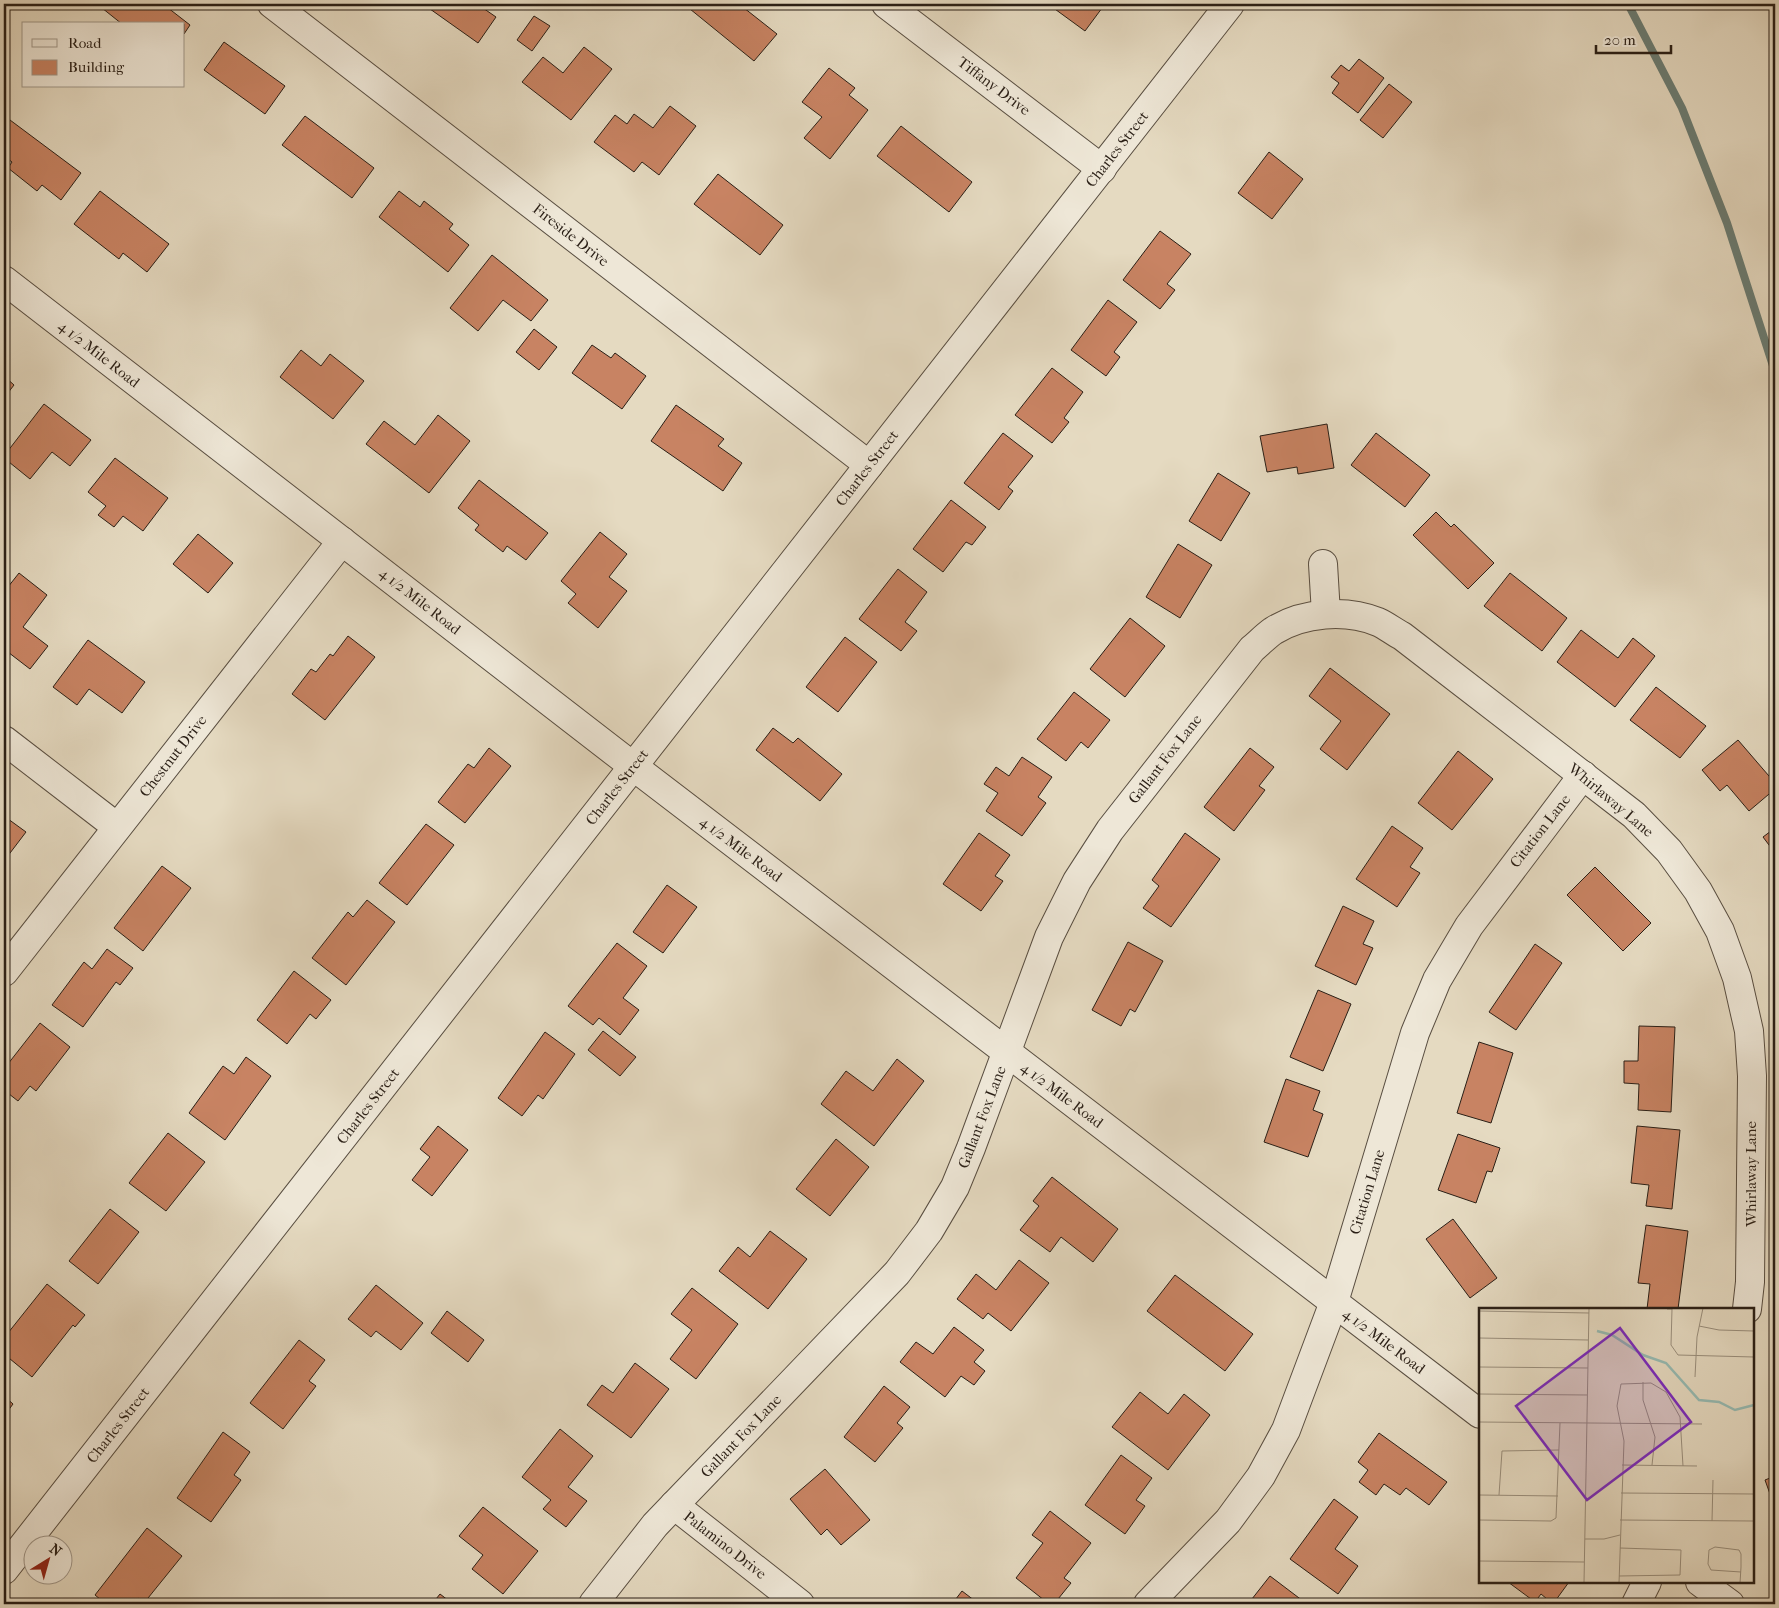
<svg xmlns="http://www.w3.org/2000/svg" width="1779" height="1608" viewBox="0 0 1779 1608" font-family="'IM FELL French Canon',serif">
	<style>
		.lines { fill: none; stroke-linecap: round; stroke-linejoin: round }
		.stream { stroke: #6b7d74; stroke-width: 8 }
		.building { fill: #c88363; stroke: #2a1f16 }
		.street-casing { stroke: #594e41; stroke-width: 30 }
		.street { stroke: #eee7d7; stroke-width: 28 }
		.labels { text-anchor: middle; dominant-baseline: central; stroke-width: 5; stroke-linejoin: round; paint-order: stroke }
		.street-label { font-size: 15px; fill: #2a1f16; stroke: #eee7d7 }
		.inset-river { fill: none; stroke: #96bbb3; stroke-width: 2.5 }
		.inset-road { fill: none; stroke: #9a8f7d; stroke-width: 1 }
		.view { fill: #7b2cbf; fill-opacity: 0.15; stroke: #7b2cbf; stroke-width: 2.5 }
		.inset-edge { fill: none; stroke: #2a1f16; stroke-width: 2.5 }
	</style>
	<rect width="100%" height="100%" fill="#e5dac1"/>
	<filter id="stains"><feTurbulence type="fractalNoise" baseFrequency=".004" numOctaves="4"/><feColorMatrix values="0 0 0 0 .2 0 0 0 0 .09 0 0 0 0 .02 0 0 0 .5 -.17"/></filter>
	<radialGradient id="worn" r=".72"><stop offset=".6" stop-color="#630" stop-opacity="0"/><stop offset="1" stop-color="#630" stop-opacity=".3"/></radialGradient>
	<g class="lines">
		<!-- stream -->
		<polyline class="stream" points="1628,4 1682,108 1727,223 1775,372"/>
	</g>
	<!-- building -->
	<g class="building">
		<polygon points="97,4 163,4 190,25 184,34 184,24 122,24"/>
		<polygon points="423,4 481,4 480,6 496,17 478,43"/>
		<polygon points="695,4 739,4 777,34 754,61 690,9"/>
		<polygon points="1048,4 1105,4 1085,31"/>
		<polygon points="534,16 550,26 532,51 517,40"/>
		<polygon points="224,42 285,86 265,114 204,70"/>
		<polygon points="584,47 612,69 571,120 522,82 543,57 563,73"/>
		<polygon points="1359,59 1384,78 1358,113 1332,93 1339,83 1331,77 1341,65 1349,71"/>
		<polygon points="829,68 855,88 849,95 868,110 830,159 804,138 822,117 802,102"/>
		<polygon points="1389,84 1412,102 1383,138 1360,120"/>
		<polygon points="670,106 696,126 659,175 642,162 634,172 594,142 615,115 627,124 634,114 653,128"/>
		<polygon points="305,116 374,168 352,198 282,145"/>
		<polygon points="10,120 81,173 61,200 42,185 37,191 8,168 12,162 4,156 4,128"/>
		<polygon points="901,126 972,182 949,212 877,156"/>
		<polygon points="1269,152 1303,179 1272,219 1238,193"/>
		<polygon points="718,174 783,225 760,255 694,204"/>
		<polygon points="100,191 169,244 147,272 123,253 119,259 74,224"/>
		<polygon points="399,191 420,207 424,201 453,224 449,229 469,245 448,272 379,217"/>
		<polygon points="1160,231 1191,254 1167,284 1175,290 1160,309 1123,280"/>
		<polygon points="492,255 548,300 531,321 503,300 478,331 450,308"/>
		<polygon points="1108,300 1137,322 1114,352 1120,357 1106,376 1071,350"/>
		<polygon points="534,329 557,347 539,370 516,352"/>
		<polygon points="592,345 611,358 615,353 646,376 622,409 572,373"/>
		<polygon points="301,350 321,366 330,354 364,381 333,419 280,377"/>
		<polygon points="1052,368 1083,392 1064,418 1069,422 1052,443 1015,415"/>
		<polygon points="4,376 14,385 4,398"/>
		<polygon points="44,404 91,440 70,466 52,452 30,479 4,458 4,456"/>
		<polygon points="676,405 724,439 718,446 742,463 723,491 651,441"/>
		<polygon points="438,415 470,441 429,493 366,444 384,421 415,445"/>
		<polygon points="1327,424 1334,468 1298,474 1297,467 1267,472 1260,436"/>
		<polygon points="1003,433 1033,456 1008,487 1013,491 999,510 964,483"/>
		<polygon points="1376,433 1430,475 1405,507 1351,465"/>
		<polygon points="115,458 168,498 143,531 123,516 114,527 98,515 106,506 88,492"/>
		<polygon points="1218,473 1250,493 1221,541 1189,521"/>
		<polygon points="479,480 548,533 526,560 507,546 503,552 475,530 479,525 458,508"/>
		<polygon points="951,500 986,527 972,545 966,542 943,572 913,549"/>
		<polygon points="1436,512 1451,527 1454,524 1494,563 1468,589 1413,535"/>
		<polygon points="600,532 627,554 609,577 627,591 598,628 568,603 576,594 561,581"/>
		<polygon points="198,534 233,563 208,593 173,564"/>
		<polygon points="1178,544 1212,565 1180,618 1146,597"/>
		<polygon points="898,569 927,592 905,622 917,631 901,651 859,619"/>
		<polygon points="19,573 47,595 23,627 48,646 30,669 4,649 4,592"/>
		<polygon points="1510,573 1567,618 1542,651 1484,606"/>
		<polygon points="1130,618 1165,646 1125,697 1090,669"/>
		<polygon points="1581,630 1618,658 1633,638 1655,656 1615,707 1557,662"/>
		<polygon points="348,636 375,657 325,720 292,694 311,669 316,672 330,654 333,656"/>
		<polygon points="845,637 877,662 838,712 806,687"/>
		<polygon points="88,640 145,682 122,713 89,689 77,705 53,687"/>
		<polygon points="1330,668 1390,714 1347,770 1320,749 1341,721 1309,696"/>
		<polygon points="1656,687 1706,726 1680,758 1630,720"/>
		<polygon points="1074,692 1110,720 1088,748 1081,742 1066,761 1037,739"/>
		<polygon points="773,728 793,743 798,738 842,774 820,801 756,750"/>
		<polygon points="1738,740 1775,783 1775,789 1749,811 1727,785 1720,791 1702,770"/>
		<polygon points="489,748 511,766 465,823 438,802 468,764 474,768"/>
		<polygon points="1250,748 1274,767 1259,786 1265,790 1234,831 1204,807"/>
		<polygon points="1458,751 1493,779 1452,830 1418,803"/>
		<polygon points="1022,757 1052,777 1038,797 1046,803 1022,836 986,811 998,793 984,784 996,767 1009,776"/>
		<polygon points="4,816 26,832 7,857 4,855"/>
		<polygon points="426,824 454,845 407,905 379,883"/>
		<polygon points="1392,826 1423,848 1410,867 1420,873 1397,907 1356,879"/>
		<polygon points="1775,828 1775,853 1763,837"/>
		<polygon points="979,833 1010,855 995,876 1003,881 981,911 943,884"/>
		<polygon points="1185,833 1220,859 1171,927 1143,908 1159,886 1152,880"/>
		<polygon points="162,866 191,888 143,951 114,928"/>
		<polygon points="1595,867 1651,923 1623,951 1567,895"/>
		<polygon points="667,885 697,907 663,953 633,932"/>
		<polygon points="367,900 395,922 346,985 312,958 348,912 353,917"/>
		<polygon points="1343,906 1374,921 1363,944 1373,948 1356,985 1315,966"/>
		<polygon points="1128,942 1163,961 1135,1012 1130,1009 1121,1026 1092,1010"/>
		<polygon points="617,943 647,966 623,998 639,1010 620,1035 599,1018 593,1025 568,1006"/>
		<polygon points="1535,944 1562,963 1516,1030 1489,1012"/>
		<polygon points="107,949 133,968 120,985 116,982 83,1027 52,1005 84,962 92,969"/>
		<polygon points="294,971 331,1000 316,1019 310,1014 287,1044 257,1020"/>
		<polygon points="1318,990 1351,1004 1323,1071 1290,1057"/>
		<polygon points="40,1023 70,1047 36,1091 30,1086 18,1101 4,1090 4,1069"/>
		<polygon points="1639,1026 1675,1027 1671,1112 1638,1110 1639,1084 1624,1083 1624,1061 1638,1061"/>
		<polygon points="603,1031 636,1057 620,1076 588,1050"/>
		<polygon points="545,1032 575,1054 543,1099 538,1095 522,1116 498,1098"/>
		<polygon points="1479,1042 1513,1053 1491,1123 1457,1113"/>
		<polygon points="246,1057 271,1076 225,1140 189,1113 223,1066 234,1074"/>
		<polygon points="897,1059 924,1081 874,1146 821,1104 846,1071 873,1091"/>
		<polygon points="1286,1079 1320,1091 1313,1110 1323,1114 1308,1157 1264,1142"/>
		<polygon points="438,1126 468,1150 432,1196 412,1180 430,1157 420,1149"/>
		<polygon points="1637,1126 1680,1130 1672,1209 1646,1206 1649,1185 1631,1183"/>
		<polygon points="168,1133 205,1162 166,1211 129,1183"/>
		<polygon points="1458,1134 1500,1148 1492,1172 1487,1171 1476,1203 1438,1190"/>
		<polygon points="836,1139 869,1167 830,1216 796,1189"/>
		<polygon points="1052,1177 1118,1229 1093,1262 1061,1237 1050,1252 1020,1230 1039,1206 1033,1201"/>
		<polygon points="110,1209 139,1232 98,1284 69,1261"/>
		<polygon points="1453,1219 1497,1278 1470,1298 1426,1239"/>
		<polygon points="1646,1225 1688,1231 1678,1309 1647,1309 1650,1284 1638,1283"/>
		<polygon points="770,1231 807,1259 768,1309 719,1271 738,1247 750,1257"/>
		<polygon points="1019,1260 1049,1283 1011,1331 988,1313 983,1319 957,1299 976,1274 996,1290"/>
		<polygon points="1175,1275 1253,1334 1225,1371 1147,1311"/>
		<polygon points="47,1284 85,1315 75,1327 73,1325 32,1377 4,1354 4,1338"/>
		<polygon points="376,1285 423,1323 401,1350 376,1331 371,1337 348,1319"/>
		<polygon points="692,1288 738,1324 696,1379 670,1359 692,1330 671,1314"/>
		<polygon points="447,1311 484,1340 468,1362 431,1333"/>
		<polygon points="954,1327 984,1350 974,1362 985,1371 974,1385 961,1376 945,1397 900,1362 916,1342 933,1354"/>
		<polygon points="299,1340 325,1360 309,1381 316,1386 283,1429 250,1403"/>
		<polygon points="635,1363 669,1389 631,1438 587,1405 602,1385 613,1393"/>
		<polygon points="884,1386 910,1407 897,1423 903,1428 875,1462 844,1437"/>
		<polygon points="1140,1392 1168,1414 1184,1394 1210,1415 1168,1470 1112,1427"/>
		<polygon points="4,1396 13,1404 4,1416"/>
		<polygon points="560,1429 593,1456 568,1487 587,1501 566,1527 543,1509 551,1500 522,1477"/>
		<polygon points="223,1432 250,1452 234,1475 241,1480 211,1522 177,1498"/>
		<polygon points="1379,1433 1447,1482 1429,1505 1406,1488 1400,1495 1384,1484 1376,1495 1359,1482 1368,1470 1358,1462"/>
		<polygon points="1121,1455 1152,1478 1136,1500 1145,1506 1125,1534 1085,1505"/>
		<polygon points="825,1469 870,1520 841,1545 827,1529 821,1535 790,1499"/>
		<polygon points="1775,1476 1775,1508 1765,1480"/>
		<polygon points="1334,1499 1358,1517 1335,1549 1358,1566 1338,1594 1290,1559"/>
		<polygon points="483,1507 538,1551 503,1594 472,1569 483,1555 459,1536"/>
		<polygon points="1050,1511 1091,1543 1064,1578 1071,1583 1054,1604 1049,1604 1016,1578 1043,1543 1032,1535"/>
		<polygon points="147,1528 182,1556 144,1603 138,1598 133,1604 106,1604 95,1595"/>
		<polygon points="1270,1576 1307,1604 1248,1604"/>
		<polygon points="1508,1582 1569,1582 1553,1604 1541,1594 1535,1602"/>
		<polygon points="962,1591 979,1604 952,1604"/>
		<polygon points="440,1594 453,1604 432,1604"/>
	</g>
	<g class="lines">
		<!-- street casing -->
		<g class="street-casing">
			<g id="street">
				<polyline points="272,4 869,465"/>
				<polyline points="886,4 1102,169"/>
				<polyline points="4,280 634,767 1480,1414"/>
				<polyline points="1323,564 1326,614"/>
				<polyline points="4,740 117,827"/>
				<polyline points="4,972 342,541"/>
				<polyline points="674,1505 800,1604"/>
				<polyline points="4,1570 1230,4"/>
				<polyline points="1700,1582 1730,1604"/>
				<path d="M593 1604 655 1525 897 1273 929 1231 955 1187 971 1148 1049 937 1077 881 1110 830 1252 649C1259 643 1266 636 1273 631 1303 612 1346 609 1378 622 1387 626 1394 632 1402 636L1634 815 1669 851 1698 891 1720 931 1737 978 1749 1031 1752 1076 1750 1282 1747 1309"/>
				<polyline points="1148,1604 1228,1521 1261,1476 1286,1430 1334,1302 1415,1033 1437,980 1469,926 1583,775"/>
				<polyline points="1636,1604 1647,1582"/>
			</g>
		</g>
		<!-- street -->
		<use href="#street" class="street"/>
	</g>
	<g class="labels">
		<!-- street labels -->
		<g class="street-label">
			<text transform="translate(994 86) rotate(37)">Tiffany Drive</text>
			<text transform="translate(1117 149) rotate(-52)">Charles Street</text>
			<text transform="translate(571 235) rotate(38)">Fireside Drive</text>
			<text transform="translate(99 354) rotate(38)">4 1/2 Mile Road</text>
			<text transform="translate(867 468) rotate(-52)">Charles Street</text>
			<text transform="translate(420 601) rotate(38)">4 1/2 Mile Road</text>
			<text transform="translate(173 756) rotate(-52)">Chestnut Drive</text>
			<text transform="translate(1165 759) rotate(-52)">Gallant Fox Lane</text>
			<text transform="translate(617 787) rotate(-52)">Charles Street</text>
			<text transform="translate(1611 800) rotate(40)">Whirlaway Lane</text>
			<text transform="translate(1540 831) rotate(-52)">Citation Lane</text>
			<text transform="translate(741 849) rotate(37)">4 1/2 Mile Road</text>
			<text transform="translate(1062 1095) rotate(37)">4 1/2 Mile Road</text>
			<text transform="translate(368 1106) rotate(-52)">Charles Street</text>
			<text transform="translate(982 1117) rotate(-69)">Gallant Fox Lane</text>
			<text transform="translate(1751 1174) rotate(-90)">Whirlaway Lane</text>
			<text transform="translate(1367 1192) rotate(-73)">Citation Lane</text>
			<text transform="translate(1384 1341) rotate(37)">4 1/2 Mile Road</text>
			<text transform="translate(118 1425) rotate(-52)">Charles Street</text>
			<text transform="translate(741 1436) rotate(-46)">Gallant Fox Lane</text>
			<text transform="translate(725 1545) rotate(38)">Palamino Drive</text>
		</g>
	</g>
	<!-- overview -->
	<g transform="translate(1479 1308)">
		<rect width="275" height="275" fill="#e5dac1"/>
		<path class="inset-river" d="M118 23 133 27 164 47 187 55 220 92 240 94 256 102 275 97"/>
		<path class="inset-road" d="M188 1H193L192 37 199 47 275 49M0 3 110 5M220 18 240 22 275 23M0 30 109 32M0 59 109 60M216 69 218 29 224 0M164 74V92L176 129 173 157M142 76 172 75 187 84 201 109 204 158M0 86 108 87M0 114 223 116M143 157 218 158M142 185 275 186M0 187 79 188M20 187 23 143 80 142M0 212 72 213 77 210 81 115M141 212 275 213M233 213 234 172M106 231H125L141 227M141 240 202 242M0 253 105 254M201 267 202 242M140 268 201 267M105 275 110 0M140 275 145 133 138 98 142 76M261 275 262 259V246L260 242 236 239 230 242 229 256 232 262 262 264"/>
		<path class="view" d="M141 20 212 114 108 192 37 98Z"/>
		<rect width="275" height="275" class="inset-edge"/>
	</g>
	<!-- margin -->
	<rect width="1779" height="1608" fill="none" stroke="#e5dac1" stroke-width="20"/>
	<rect x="5" y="5" width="1769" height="1598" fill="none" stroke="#2a1f16" stroke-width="2.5"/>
	<rect x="10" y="10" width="1759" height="1588" fill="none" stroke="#2a1f16"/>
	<!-- legend -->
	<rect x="22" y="22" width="162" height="65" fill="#eee7d7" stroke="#a0978a"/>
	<rect x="32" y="39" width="25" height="8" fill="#eee7d7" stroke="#a0978a"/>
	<text x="68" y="48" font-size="15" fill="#2a1f16">Road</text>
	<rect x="32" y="60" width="25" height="15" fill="#c88363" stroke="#a0978a"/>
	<text x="68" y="72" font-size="15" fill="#2a1f16">Building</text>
	<!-- north arrow -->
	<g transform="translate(48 1560) rotate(37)"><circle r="24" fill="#eee7d7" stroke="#a0978a"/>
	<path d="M0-4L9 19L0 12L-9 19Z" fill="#8f2418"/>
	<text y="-8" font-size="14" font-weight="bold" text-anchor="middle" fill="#2a1f16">N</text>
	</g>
	<!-- scale -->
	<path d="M1596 45v8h75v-8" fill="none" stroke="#2a1f16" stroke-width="2.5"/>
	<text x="1604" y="45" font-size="15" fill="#2a1f16" stroke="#eee7d7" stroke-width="4" paint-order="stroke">20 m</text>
	<rect width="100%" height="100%" filter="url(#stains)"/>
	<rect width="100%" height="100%" fill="url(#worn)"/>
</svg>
